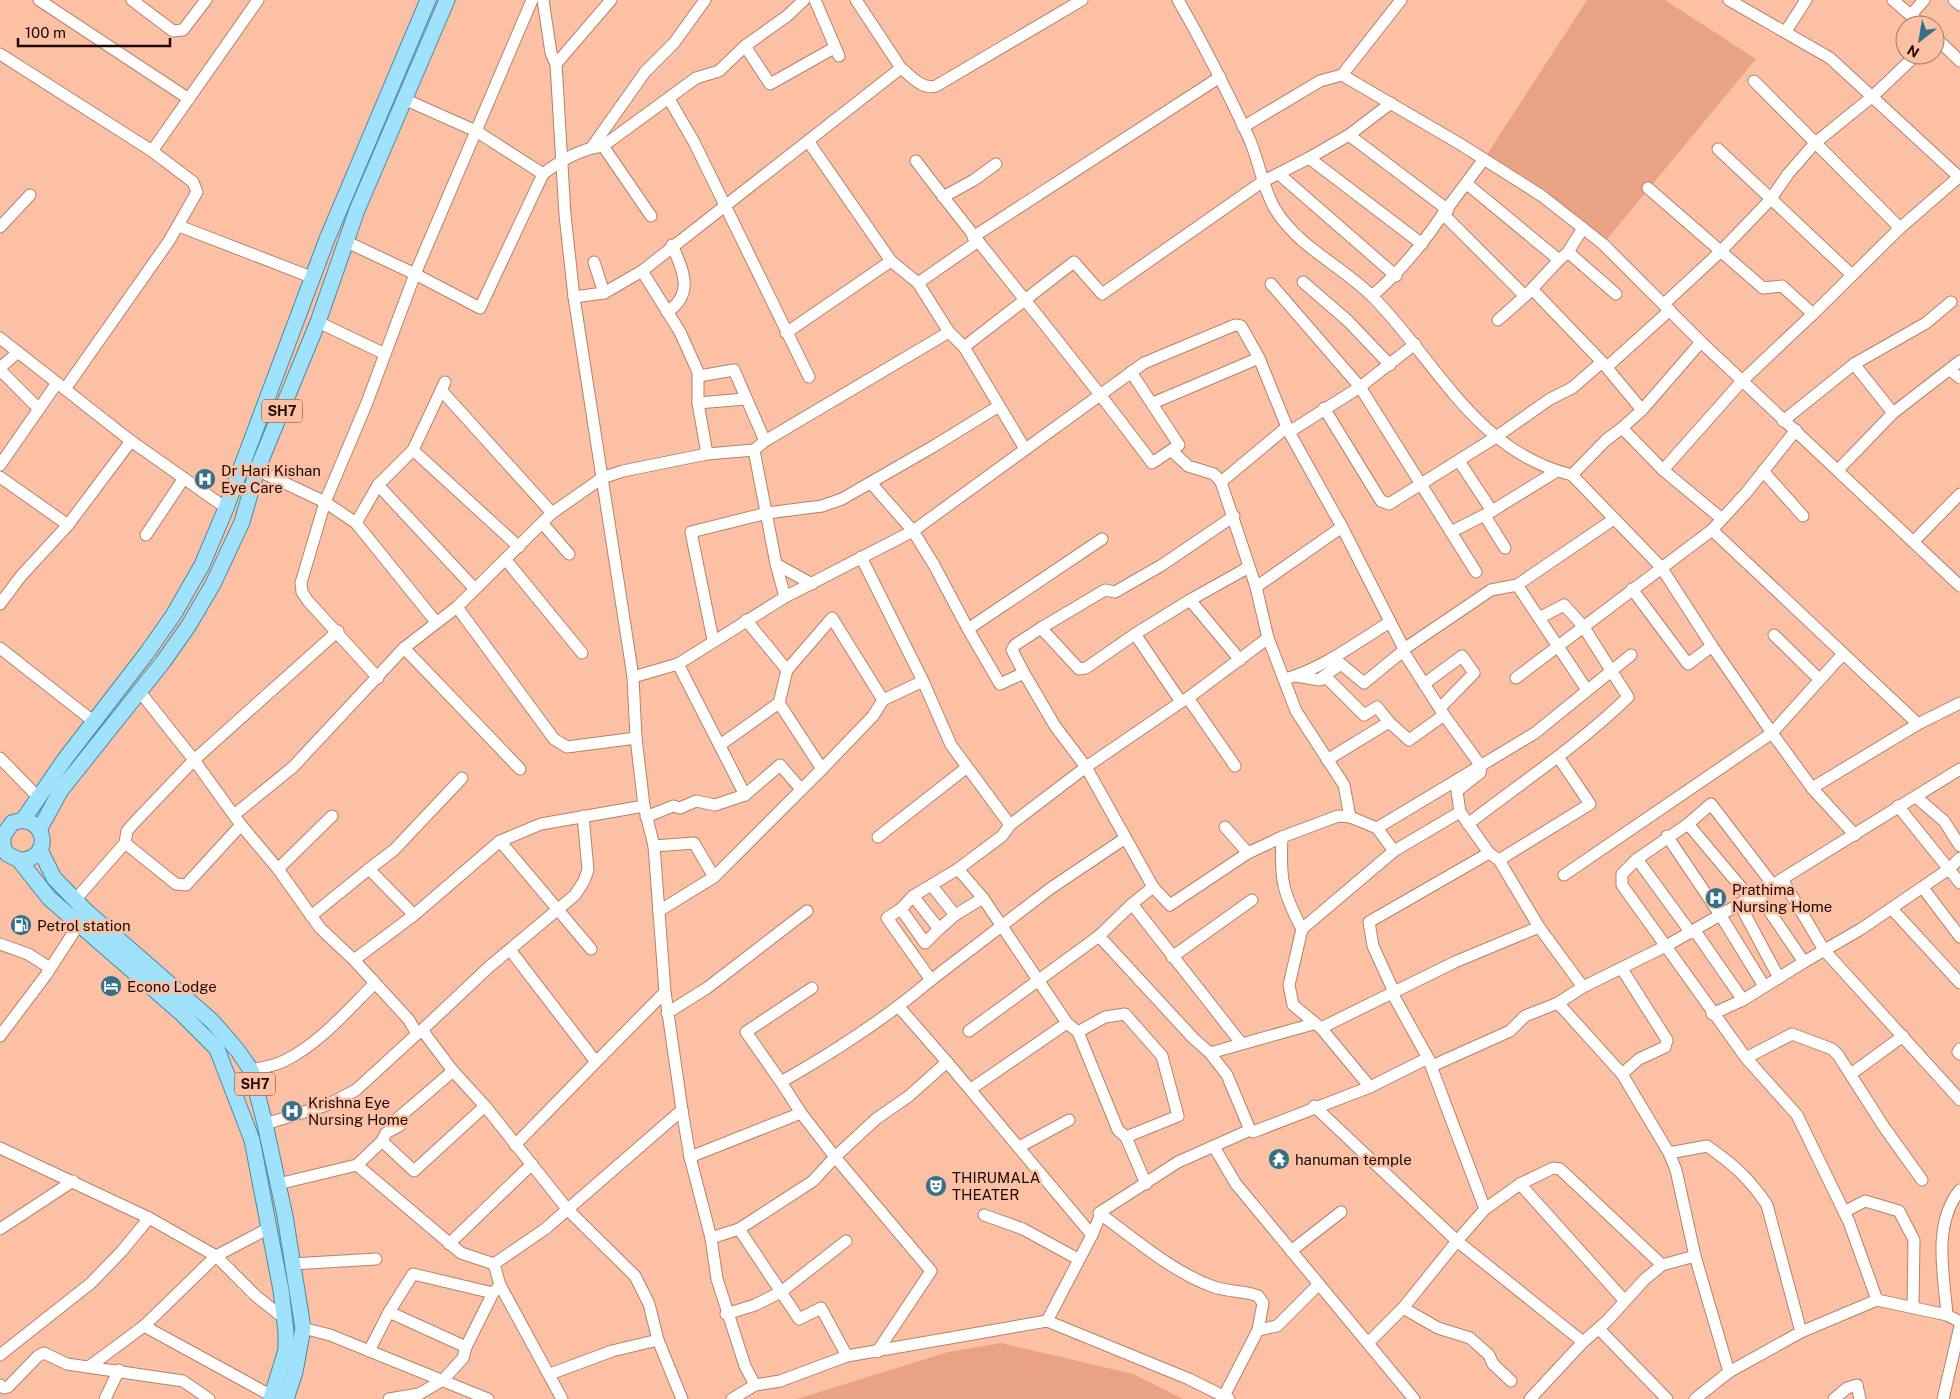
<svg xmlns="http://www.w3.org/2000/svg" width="1960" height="1399" viewBox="0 0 1960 1399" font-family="'Public Sans',sans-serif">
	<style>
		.green { fill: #e9a382 }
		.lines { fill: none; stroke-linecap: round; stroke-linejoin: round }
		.minor-casing { stroke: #b88167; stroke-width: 13 }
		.major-casing { stroke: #4989a4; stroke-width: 17 }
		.minor { stroke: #fff; stroke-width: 11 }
		.major { stroke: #a0e2fc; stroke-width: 15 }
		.labels { text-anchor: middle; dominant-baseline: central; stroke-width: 5; stroke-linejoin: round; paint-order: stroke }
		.shield { fill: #fcc1a5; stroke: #614134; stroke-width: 1 }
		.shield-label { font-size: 14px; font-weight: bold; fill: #1e0a03 }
		.poi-label { font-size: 15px; fill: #1e0a03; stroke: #fcc1a5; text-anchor: start }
	</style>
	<rect width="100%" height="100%" fill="#fcc1a5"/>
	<!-- green -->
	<g class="green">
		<polygon points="1587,0 1665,0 1756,59 1603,244 1484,159"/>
		<polygon points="1001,1343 1133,1374 1183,1399 797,1399 948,1352"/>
	</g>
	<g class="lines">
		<!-- minor casing -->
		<g class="minor-casing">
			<g id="minor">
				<polyline points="39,0 189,99"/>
				<polyline points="132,0 173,31 183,30 206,0"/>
				<polyline points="543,0 551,53 556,64 565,215 574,297 633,677 636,738 644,806 654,846 665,992 682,1110 690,1157 711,1238 717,1279 745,1366 755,1385 780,1381 847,1356 1047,1321 1189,1379 1229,1399"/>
				<polyline points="815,0 839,56"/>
				<path d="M1178 0C1204 45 1227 91 1249 138 1259 161 1262 186 1275 209 1298 247 1342 266 1373 297 1437 362 1476 452 1572 475L1661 567 1712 646 1772 733 1812 788 1855 835"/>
				<polyline points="1729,0 1830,58 1959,177"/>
				<polyline points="1893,0 1922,25"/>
				<polyline points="1954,0 1960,5"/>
				<polyline points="1911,15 1924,0"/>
				<polyline points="1786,31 1806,0"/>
				<polyline points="1935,37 1960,61"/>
				<polyline points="745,46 770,84 834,48"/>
				<polyline points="0,54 152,151 193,182 197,192 169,241 65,389"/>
				<polyline points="556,64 611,0"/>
				<path d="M901 68C911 76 922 90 936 86L1082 0"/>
				<polyline points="1342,75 1401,0"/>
				<polyline points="1754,81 1900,228"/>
				<polyline points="404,99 476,131 543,174"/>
				<polyline points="669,99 694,142 809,377"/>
				<polyline points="1243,127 1320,81 1342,75 1460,144 1542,196 1603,244 1701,342 1960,586"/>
				<polyline points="1349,135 1448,210"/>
				<polyline points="808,141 891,261 918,283 949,332 964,347 1025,449"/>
				<polyline points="603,146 651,216"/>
				<polyline points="592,147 645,72 674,43 705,0"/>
				<polyline points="1718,149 1852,275"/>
				<polyline points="152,151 258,0"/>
				<polyline points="1309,158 1422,244"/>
				<path d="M916 161C993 263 1076 360 1152 463L1179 445 1131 372"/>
				<polyline points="1279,174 1396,276"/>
				<polyline points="1467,184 1559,260 1568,252 1583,228"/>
				<polyline points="1648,188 1763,288 1782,286 1813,314 1900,228 1960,176"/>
				<polyline points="943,197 974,180 996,164"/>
				<polyline points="1443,214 1484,159"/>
				<polyline points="179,226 311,277"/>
				<polyline points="0,227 30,195"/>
				<polyline points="973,237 1220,77"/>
				<path d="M345 241 415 274 480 308 543 174C561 160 580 149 603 146L696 78 719 71 745 46 787 16 804 0"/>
				<polyline points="1568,252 1616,294"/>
				<polyline points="594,262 604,293"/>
				<polyline points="642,271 680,332 698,372 698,403 707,454"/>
				<polyline points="1303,282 1348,321 1390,365"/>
				<polyline points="918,283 977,242"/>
				<polyline points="1271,284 1360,387 1289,432"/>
				<polyline points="1532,289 1559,260"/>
				<path d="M1372 296C1400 272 1422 245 1443 214L1525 296 1532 289 1602 362"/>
				<polyline points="574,297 604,293 642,271 901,68 856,0"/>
				<polyline points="1665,303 1720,252 1770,200 1788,174 1815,143 1873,96 1916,55"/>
				<path d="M667 312C695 294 683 270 672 245"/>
				<polyline points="1498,320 1525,296"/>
				<polyline points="318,322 385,354"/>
				<polyline points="786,333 891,261"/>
				<polyline points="0,338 131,441 226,508"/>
				<polyline points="1701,342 1642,410 1622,428 1663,470 1722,519"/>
				<polyline points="1415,344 1360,387 1476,572"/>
				<polyline points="964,347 1074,262 1102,294 1262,182 1309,158 1349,135 1391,103"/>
				<polyline points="1854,364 1893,413"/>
				<polyline points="1607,367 1670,310"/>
				<polyline points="0,368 17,353"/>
				<polyline points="0,370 39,409"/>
				<polyline points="1950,370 1960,378"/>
				<polyline points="699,376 734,370 765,441"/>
				<polyline points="698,403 745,399"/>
				<polyline points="1153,403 1259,358"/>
				<polyline points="1324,408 1381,501 1389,504 1496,437 1550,399 1572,388 1602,362 1642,410"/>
				<polyline points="1783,421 1854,364 1926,323 1951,302"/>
				<polyline points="1796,430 1746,493 1712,530 1918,724"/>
				<polyline points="413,450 519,547"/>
				<polyline points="754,450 776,564 785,597"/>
				<polyline points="1459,461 1492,511 1557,471"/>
				<polyline points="0,465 57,383"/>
				<polyline points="257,470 325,502 356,523 436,622"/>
				<polyline points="1663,470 1742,381 1813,314"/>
				<polyline points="1838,470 1893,413 1960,361"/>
				<polyline points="1763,471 1803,516"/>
				<polyline points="1572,475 1606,440 1622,428"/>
				<polyline points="0,477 68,525"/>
				<polyline points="1221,482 1287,427"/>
				<polyline points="871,483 913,531 934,565 968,629 1102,539"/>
				<polyline points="378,485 474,588"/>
				<polyline points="552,513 602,478 623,471 707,454 754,450 765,441 949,332"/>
				<polyline points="1485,516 1505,548"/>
				<polyline points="356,523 378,485 413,450 445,382"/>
				<polyline points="543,524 569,554"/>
				<polyline points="1451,532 1492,511"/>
				<polyline points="146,535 184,478"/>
				<polyline points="1914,541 1960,494"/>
				<polyline points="506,560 582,653"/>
				<polyline points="776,564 812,584"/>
				<polyline points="1517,585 1614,519"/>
				<polyline points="1256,587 1342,527"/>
				<polyline points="1632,589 1688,664 1712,646"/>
				<polyline points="1190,600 1240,660"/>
				<polyline points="0,604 21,576 68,525 131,441"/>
				<polyline points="457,607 554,739 567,747 636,738"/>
				<polyline points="1041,628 1105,590 1115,592 1162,565 1234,516"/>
				<polyline points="968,629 1000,684 1024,673 1055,726 1086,767 1181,702 1135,634 1190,600 1249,567"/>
				<polyline points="1774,635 1819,679"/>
				<polyline points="713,640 691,532 767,513 822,506 842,499 934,446 999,406"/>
				<polyline points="0,648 93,721"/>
				<polyline points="404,648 520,769"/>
				<polyline points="1404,649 1491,590 1517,585 1587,690"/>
				<polyline points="678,664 745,795 780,765 800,788"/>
				<polyline points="787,670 832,618 883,700 923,681 861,557"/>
				<polyline points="1024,673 1012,650 1015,645 1041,628 1079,669 1086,668 1135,634"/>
				<polyline points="1296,676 1319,680 1327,678 1364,715 1377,707 1389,722"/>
				<polyline points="633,677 678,664 785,597 913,531 1144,363 1235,325 1241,326 1259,358 1289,432 1342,527 1404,649 1403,651 1444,715 1481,766 1480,773 1457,791 1460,812 1489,853 1499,860 1539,927 1583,987"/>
				<polyline points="378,678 308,601 302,592 301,583 325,502 366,405 415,274 532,0"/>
				<polyline points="1516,678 1712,530"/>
				<path d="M1285 679C1322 669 1357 642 1390 622"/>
				<polyline points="1320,679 1341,664 1364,683 1403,651"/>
				<polyline points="923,681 951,745 1010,825"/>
				<polyline points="1424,684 1462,656 1474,673 1440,708"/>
				<polyline points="140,692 194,760 241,825 278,869 320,928 354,960 409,1020 417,1034 422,1030 453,1071 485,1106 568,1210 635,1276 649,1304 658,1340 682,1399"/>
				<polyline points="1188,698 1235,766"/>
				<polyline points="1181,702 1188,698 1268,638"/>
				<polyline points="779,703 822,769"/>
				<polyline points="720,745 779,703 787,670 746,620"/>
				<polyline points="0,758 39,798"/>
				<polyline points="1327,760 1389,722 1409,740 1444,715"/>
				<polyline points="462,778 394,850 369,869 414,915 500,841 541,824 644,806"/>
				<polyline points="1812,788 1918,724 1960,703"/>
				<polyline points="1916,797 1944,821 1960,846"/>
				<polyline points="1898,806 1960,883"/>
				<polyline points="234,815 293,767 404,648 457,607 552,513 441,390"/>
				<polyline points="646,817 673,806 680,808 696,801 715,805 745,795"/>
				<polyline points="1350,817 1377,828 1535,733 1631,655"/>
				<path d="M1468 824C1522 782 1579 745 1628 697L1583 626 1564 605 1539 618"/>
				<polyline points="1688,824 1750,898"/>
				<polyline points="1225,827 1248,853"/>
				<polyline points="1377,828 1394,851"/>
				<polyline points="1667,836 1721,916 1764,986"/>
				<polyline points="878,837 966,768"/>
				<path d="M1282 837C1280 879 1282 891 1302 929"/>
				<polyline points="1124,839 1051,888 931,980 887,918 901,909 913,896 958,869 1002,836 1010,825 1086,767 1153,887 1170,905 1248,853 1282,837 1338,816 1350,817 1344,785 1296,711 1268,638 1256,587 1221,482 1214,474 1188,466 1172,451"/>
				<polyline points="500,841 591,949"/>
				<polyline points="125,843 176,884 186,885 241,825"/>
				<polyline points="654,846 694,843 714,877"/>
				<polyline points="1489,853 1369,922 1373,946 1394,992 1392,993 1428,1058 1485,1209 1457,1241 1583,1342 1607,1321 1644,1280 1662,1265 1695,1256 1676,1170 1669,1153 1622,1074 1558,1003"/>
				<polyline points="1637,859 1691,933"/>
				<polyline points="1499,860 1590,804 1559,758"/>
				<polyline points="278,869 332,816"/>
				<polyline points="958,869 983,898 1067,1023 1078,1032 1118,1130 1126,1137 1146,1184"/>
				<polyline points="1564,875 1772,733 1843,654"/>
				<polyline points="1782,879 1824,950 1960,1100"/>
				<polyline points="1773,885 1711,804 1688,824 1637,859 1622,874 1622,885 1746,1058 1797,1115 1849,1222 1877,1300 1947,1315 1960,1322"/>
				<polyline points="932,886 955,915"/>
				<polyline points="1153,887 1132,904 1099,936 1193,1038 1210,1053"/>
				<polyline points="1923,888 1960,937"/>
				<polyline points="913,896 939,929 955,915 983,898"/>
				<polyline points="1759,896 1804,962"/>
				<polyline points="75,900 125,843 127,831 132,825 194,760 338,631"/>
				<polyline points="1132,904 1241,1043"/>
				<polyline points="1740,905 1779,978"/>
				<polyline points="901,909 925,943 939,929"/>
				<polyline points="1892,909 1960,983"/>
				<polyline points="659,911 714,877 822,769 873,716 883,700"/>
				<polyline points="311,916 369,869"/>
				<polyline points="1695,931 1743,1000"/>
				<polyline points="0,944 28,954 50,968"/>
				<polyline points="511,951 596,1062 665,992"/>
				<polyline points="1172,957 1252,900"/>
				<polyline points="354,960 414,915"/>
				<polyline points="1622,969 1667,1040 1665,1047 1639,1059 1622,1074"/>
				<polyline points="1394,992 1455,962 1539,927"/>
				<polyline points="899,1007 947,1062"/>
				<polyline points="667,1013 707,988 807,911"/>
				<polyline points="1712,1014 1743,1000 1804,962 1861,929 1949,869 1960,858"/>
				<polyline points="1321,1028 1392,993"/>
				<polyline points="422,1030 490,966 575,895 584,881 588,870 583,816"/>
				<polyline points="969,1031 1099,936"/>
				<polyline points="1078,1032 1105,1017 1125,1014 1162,1056 1178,1116 1126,1137"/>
				<polyline points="0,1036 46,975 79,924"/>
				<polyline points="1960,1049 1958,1052 1960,1054"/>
				<polyline points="1746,1058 1792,1034 1832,1049 1838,1055 1884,1127 1922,1180"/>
				<path d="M251 1070C261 1068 274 1066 284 1061 319 1044 347 1011 374 984"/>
				<polyline points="1851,1074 1903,1036"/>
				<polyline points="781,1082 746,1032 812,988"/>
				<polyline points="1370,1087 1321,1028 1293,1005 1289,985 1302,929 1394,851 1460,812"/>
				<polyline points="971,1089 1067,1023"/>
				<polyline points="1314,1106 1457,1241 1403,1308 1369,1342"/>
				<path d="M801 1113 781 1082C834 1052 885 1019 931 980"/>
				<polyline points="265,1124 327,1105 356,1090 417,1034"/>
				<polyline points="1250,1130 1227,1075 1210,1053 1313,1024"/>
				<polyline points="382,1141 386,1133 399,1126 397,1119 453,1071"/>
				<polyline points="515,1145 596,1062"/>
				<polyline points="1019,1147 1069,1120"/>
				<polyline points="1214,1147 1236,1184 1414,1399"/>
				<polyline points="0,1148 149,1218 216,1256 256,1296 285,1319"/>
				<path d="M1669 1153 1707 1146C1733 1164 1749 1178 1767 1205L1801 1332 1877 1300"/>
				<polyline points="690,1157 801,1113 835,1157 931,1271 877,1352"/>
				<polyline points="357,1165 382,1141 414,1171 485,1106"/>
				<polyline points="278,1184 357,1165 461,1253 494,1264 500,1285"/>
				<polyline points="1520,1184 1553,1168 1560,1169 1662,1265"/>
				<polyline points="1485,1209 1520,1184 1624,1300"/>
				<polyline points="1844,1212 1865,1201 1899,1211 1914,1240 1913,1307"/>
				<path d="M1099 1213C1135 1239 1172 1272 1214 1287 1226 1291 1240 1291 1252 1294L1258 1296 1263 1303 1258 1330 1224 1396"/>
				<polyline points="984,1215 1023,1229 1078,1259"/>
				<polyline points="0,1229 73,1181"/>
				<polyline points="739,1229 799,1319 821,1308 847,1356"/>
				<polyline points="711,1238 739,1229 813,1181 835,1157 876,1119 909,1096 947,1062 1092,1235"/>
				<polyline points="449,1244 532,1164"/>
				<polyline points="1291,1251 1341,1212"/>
				<polyline points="1695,1256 1729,1372"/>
				<polyline points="292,1264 376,1259"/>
				<polyline points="494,1264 545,1229 682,1110"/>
				<polyline points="1403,1308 1438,1328 1470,1338 1489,1355 1493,1364 1511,1381"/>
				<polyline points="389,1312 413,1274 493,1293"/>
				<polyline points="726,1314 755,1305 781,1292 846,1241"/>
				<path d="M1947 1315C1944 1275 1932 1224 1960 1190"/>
				<polyline points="1047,1321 1092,1235 1102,1211 1178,1162 1250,1130 1253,1132 1370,1087 1428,1058 1432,1066 1510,1031 1525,1016 1558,1003 1583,987 1666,946 1750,898 1759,896 1782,879 1960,769"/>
				<polyline points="144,1326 272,1396"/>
				<polyline points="303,1328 330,1335 488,1399"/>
				<polyline points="1599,1329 1667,1399"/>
				<polyline points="1258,1330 1277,1326 1319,1284"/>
				<polyline points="369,1351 389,1312 466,1347"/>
				<polyline points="0,1355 91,1283 122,1251 149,1218"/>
				<polyline points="90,1366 144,1326 216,1256 269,1228"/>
				<polyline points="550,1374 612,1351 658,1340"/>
				<polyline points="0,1385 4,1388 8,1387 38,1356 44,1353 67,1364 183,1381 209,1399"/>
				<polyline points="105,1399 119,1370"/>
				<polyline points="389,1399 419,1394 443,1380 463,1358 466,1347 493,1293 500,1285 562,1399"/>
				<polyline points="732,1399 755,1385"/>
				<polyline points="1530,1399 1583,1342"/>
				<polyline points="1695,1399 1729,1372 1801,1332"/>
				<polyline points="1834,1399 1847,1388 1857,1385 1860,1399"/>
				<polyline points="1943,1399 1960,1326"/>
			</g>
		</g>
		<!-- major casing -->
		<g class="major-casing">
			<g id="major">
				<polyline points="23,820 65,759 146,654 174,614 202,565 226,508 327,239 428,0"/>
				<polyline points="39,830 61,790 163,662 189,625 213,584 242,522 257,470 318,322 357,210 447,0"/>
				<polyline points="40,850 54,878 87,912 212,1021 238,1051 251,1070 265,1124 285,1216 303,1328 295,1372 286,1399"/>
				<path d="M19 860C56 860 45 810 12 823L3 836V846L7 854 19 860 49 898 181 1013 217 1049 252 1140 281 1290 286 1332V1350L271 1399"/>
			</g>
		</g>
		<!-- minor -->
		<use href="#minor" class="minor"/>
		<!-- major -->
		<use href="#major" class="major"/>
	</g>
	<!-- icons -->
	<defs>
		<g id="hospital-disc" transform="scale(1.125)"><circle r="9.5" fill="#357088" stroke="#fcc1a5"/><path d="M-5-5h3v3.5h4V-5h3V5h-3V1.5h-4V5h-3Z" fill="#fff"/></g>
		<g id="fuel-disc" transform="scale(1.125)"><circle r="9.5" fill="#357088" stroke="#fcc1a5"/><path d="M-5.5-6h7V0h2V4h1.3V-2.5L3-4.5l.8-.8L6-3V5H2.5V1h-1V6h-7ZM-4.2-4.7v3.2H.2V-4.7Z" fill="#fff"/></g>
		<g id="hotel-disc" transform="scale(1.125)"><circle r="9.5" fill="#357088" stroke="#fcc1a5"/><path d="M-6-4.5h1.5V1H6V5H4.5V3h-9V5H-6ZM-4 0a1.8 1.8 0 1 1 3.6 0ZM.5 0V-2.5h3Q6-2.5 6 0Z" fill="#fff"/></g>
		<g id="temple-disc" transform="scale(1.125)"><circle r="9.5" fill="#357088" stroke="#fcc1a5"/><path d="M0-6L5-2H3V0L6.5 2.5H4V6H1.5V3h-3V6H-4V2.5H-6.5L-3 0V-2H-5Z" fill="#fff"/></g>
		<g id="theatre-disc" transform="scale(1.125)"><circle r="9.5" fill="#357088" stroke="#fcc1a5"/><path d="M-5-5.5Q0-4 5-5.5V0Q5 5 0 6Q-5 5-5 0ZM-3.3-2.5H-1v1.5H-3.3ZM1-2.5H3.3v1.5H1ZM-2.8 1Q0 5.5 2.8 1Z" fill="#fff"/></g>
	</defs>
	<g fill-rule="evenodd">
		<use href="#hospital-disc" x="205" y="479"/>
		<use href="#hospital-disc" x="1716" y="898"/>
		<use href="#fuel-disc" x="21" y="925"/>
		<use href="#hotel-disc" x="111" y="986"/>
		<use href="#hospital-disc" x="292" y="1111"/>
		<use href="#temple-disc" x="1279" y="1159"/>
		<use href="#theatre-disc" x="936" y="1186"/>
	</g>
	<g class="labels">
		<!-- shield labels -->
		<g class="shield">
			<rect x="262" y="399.5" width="40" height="23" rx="4"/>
			<rect x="235" y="1072.5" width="40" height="23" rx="4"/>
		</g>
		<g class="shield-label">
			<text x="282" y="411">SH7</text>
			<text x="255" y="1084">SH7</text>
		</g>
		<!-- poi labels -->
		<g class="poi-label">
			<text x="221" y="470">Dr Hari Kishan<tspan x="221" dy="17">Eye Care</tspan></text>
			<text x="1732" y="889">Prathima<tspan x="1732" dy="17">Nursing Home</tspan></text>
			<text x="37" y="925">Petrol station</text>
			<text x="127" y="986">Econo Lodge</text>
			<text x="308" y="1102">Krishna Eye<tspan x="308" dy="17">Nursing Home</tspan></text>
			<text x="1295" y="1159">hanuman temple</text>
			<text x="952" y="1177">THIRUMALA<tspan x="952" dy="17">THEATER</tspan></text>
		</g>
	</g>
	<!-- north arrow -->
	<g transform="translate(1920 40) rotate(211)"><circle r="24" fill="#fcc1a5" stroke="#a37864"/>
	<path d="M0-4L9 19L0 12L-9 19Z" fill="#357088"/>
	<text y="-8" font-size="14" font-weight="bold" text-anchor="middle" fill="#1e0a03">N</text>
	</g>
	<!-- scale -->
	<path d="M18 38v8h152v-8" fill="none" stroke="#1e0a03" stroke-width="2.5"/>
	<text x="25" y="38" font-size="15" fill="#1e0a03" stroke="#fcc1a5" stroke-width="4" paint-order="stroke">100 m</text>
</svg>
